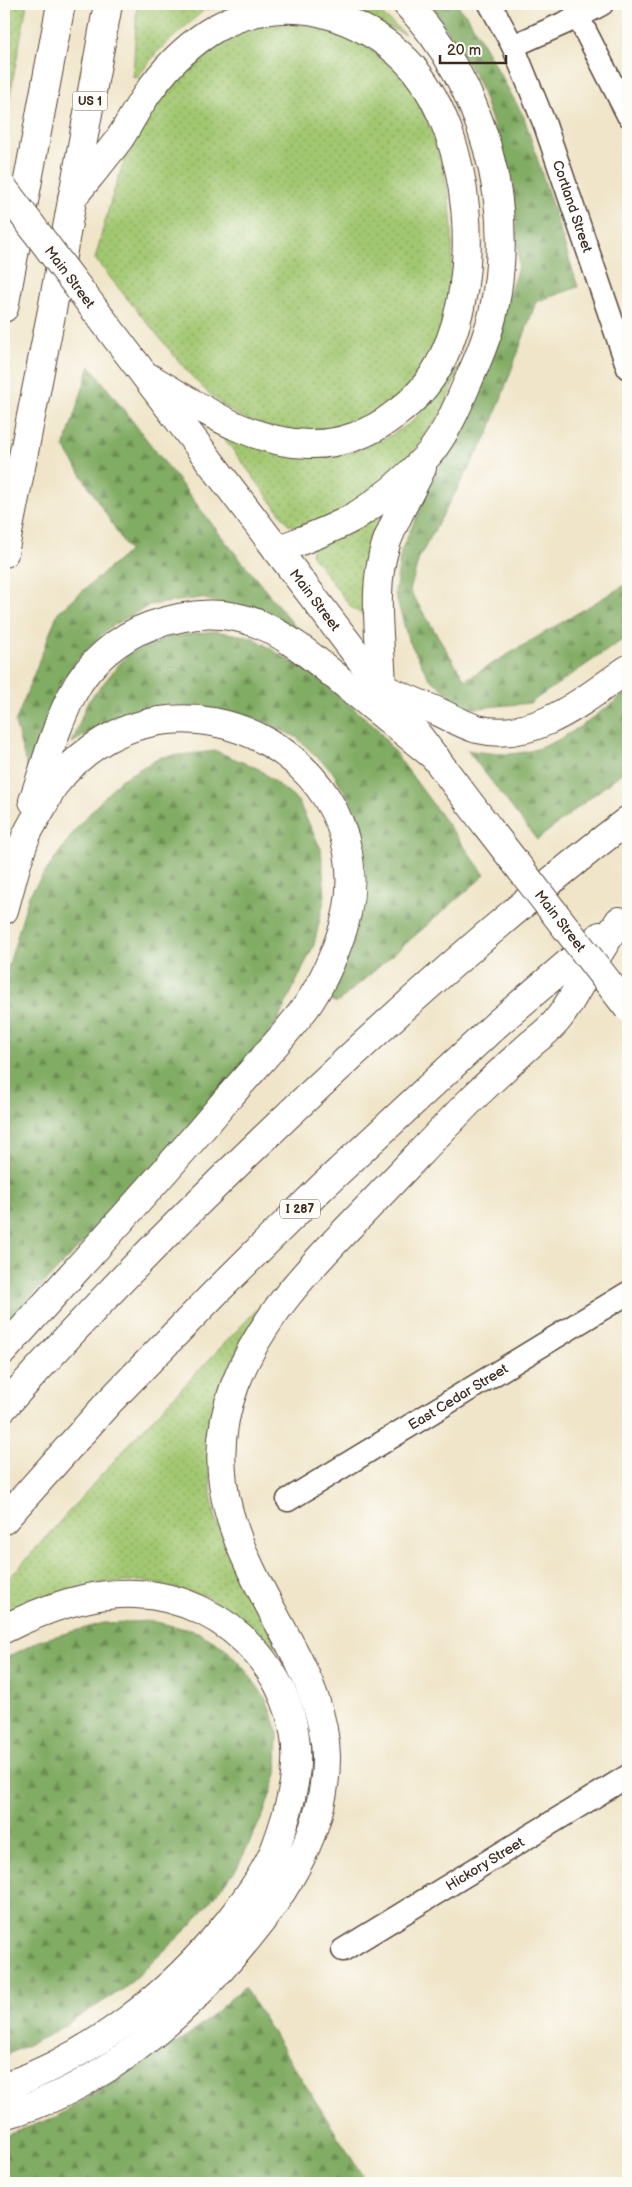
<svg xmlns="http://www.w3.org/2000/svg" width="632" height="2187" viewBox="0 0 632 2187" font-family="'Balsamiq Sans',sans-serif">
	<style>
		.grass { fill: url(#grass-dots); stroke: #6e7848 }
		.forest { fill: url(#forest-firs); stroke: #5e6b40 }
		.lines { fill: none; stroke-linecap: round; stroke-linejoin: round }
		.minor-casing { stroke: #564638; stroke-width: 25 }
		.major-casing { stroke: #564638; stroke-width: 30 }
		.highway-casing { stroke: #564638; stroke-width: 30 }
		.minor { stroke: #fff; stroke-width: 22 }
		.major { stroke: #fff; stroke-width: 28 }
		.highway { stroke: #fff; stroke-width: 28 }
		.major-bridge-casing { stroke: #564638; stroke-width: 30; stroke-linecap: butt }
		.major-bridge { stroke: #fff; stroke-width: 28 }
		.labels { text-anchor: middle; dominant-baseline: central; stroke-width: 5; stroke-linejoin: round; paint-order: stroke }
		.shield { fill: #fdfcf7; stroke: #75695f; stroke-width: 1 }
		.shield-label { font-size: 12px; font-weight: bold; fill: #3b2a1e }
		.street-label { font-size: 14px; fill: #3b2a1e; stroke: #fdfcf7 }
	</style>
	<defs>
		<pattern id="grass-dots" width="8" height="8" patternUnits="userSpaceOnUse" patternTransform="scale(1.25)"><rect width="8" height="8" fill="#a2c771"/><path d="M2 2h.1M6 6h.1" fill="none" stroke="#85a25c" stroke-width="1.8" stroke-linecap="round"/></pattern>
		<pattern id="forest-firs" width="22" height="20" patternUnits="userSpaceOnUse" patternTransform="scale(1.25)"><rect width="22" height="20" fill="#81ac63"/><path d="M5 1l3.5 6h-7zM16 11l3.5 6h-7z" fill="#6b8c51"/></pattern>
	</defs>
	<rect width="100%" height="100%" fill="#fdfcf7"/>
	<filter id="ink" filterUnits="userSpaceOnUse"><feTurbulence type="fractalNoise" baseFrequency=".02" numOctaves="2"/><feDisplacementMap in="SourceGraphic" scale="10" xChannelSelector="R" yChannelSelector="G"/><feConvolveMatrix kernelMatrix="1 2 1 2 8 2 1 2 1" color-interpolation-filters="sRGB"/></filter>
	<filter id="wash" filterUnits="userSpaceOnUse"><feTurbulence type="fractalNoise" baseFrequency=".0096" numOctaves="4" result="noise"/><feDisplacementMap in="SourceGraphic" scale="20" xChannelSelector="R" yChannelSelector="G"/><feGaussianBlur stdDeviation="1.12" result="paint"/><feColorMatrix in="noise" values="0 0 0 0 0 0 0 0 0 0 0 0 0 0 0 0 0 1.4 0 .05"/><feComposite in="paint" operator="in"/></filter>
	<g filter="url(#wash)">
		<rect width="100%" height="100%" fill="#f0e5c9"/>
		<!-- grass -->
		<g class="grass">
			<polygon points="4,4 27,4 4,127"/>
			<polygon points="137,4 237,4 204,10 157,52 137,78 133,77"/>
			<polygon points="328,4 370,4 405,34"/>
			<path d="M298 24C313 27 330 29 344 34 362 41 392 64 405 79 416 92 422 110 429 125 473 227 464 416 321 430 290 433 258 428 231 411 202 392 182 365 160 338 138 312 117 286 95 259 116 180 135 98 208 50 221 42 237 31 252 28 267 25 283 25 298 24Z"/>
			<polygon points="461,364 443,410 412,454 390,476 337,513 298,528 289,525 212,422 312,456 353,452 390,436 412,422 428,405"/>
			<polygon points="393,499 366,614 364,616 351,607 311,554 312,547"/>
			<polygon points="287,1278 240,1346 220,1384 210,1427 211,1495 216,1519 228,1551 279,1650 244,1622 206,1596 145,1581 103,1583 4,1611 4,1584 138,1434"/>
		</g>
		<!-- forest -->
		<g class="forest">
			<polygon points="431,4 456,4 468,17 524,117 578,287 536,302 489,432 419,558 410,591 465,680 628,583 628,636 530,703 468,709 429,678 408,639 395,593 401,551 486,363 519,264 513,182 479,83"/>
			<polygon points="90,366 222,537 306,640 256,613 201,598 150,605 109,628 74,663 56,692 28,771 15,723 58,612 129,551 64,447"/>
			<polygon points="215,631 252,637 316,677 376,727 485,875 337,1003 328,999 351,953 366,873 357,812 332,771 296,737 252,717 171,704 105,723 72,743 87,703 127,655 168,637"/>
			<path d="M628 692V768L537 840 467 750C480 752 493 754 506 754 553 754 592 717 628 692Z"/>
			<polygon points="216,751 259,769 298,801 321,849 325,896 314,945 278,1020 222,1096 4,1326 4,982 29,895 79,825 120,780 161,757"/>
			<polygon points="152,1621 198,1632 225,1648 247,1672 266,1699 278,1731 277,1774 264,1813 237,1868 192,1924 125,1988 49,2035 4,2056 4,1659 41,1640 104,1623"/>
			<polygon points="244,1987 367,2183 4,2183 4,2136 56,2117 132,2071 191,2034"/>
		</g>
	</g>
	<g filter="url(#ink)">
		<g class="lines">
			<!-- minor casing -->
			<g class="minor-casing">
				<g id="minor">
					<polyline points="490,4 513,46 578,17 602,4"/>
					<polyline points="578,17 628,115"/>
					<path id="s1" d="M513 46 545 125 628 368"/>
					<path id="s2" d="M288 1500 628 1293"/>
					<path id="s3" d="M343 1950 628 1776"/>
				</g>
			</g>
			<!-- major casing -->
			<g class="major-casing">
				<g id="major">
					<path id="s4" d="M95 310 487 826"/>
				</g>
			</g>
			<!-- highway casing -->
			<g class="highway-casing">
				<g id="highway">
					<path d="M72 198C88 178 105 158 120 138 131 121 140 102 152 87 169 64 192 42 216 28 252 8 294 3 333 16 365 27 392 43 414 69 472 140 483 276 443 357 432 381 415 400 394 415 370 434 339 445 308 444 249 443 197 405 148 377"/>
					<polyline points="4,308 61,4"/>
					<path d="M422 468C410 493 395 518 386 544 371 588 381 642 382 688 401 696 420 704 439 712 451 718 464 725 477 729 536 743 583 700 628 669"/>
					<path d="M277 550C302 540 330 531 354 517 380 501 408 477 429 454 447 432 459 403 470 377 480 355 489 333 494 309 516 201 482 84 407 4"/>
					<polyline points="4,553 52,310 108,4"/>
					<path d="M33 801C45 766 55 728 72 695 87 664 119 637 150 626 239 595 280 630 345 684 375 709 406 733 436 758"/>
					<path d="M4 910C11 886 17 858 27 834 32 824 38 814 44 804 47 798 50 790 55 784 172 635 409 766 337 946 329 967 319 989 306 1007 282 1039 254 1068 228 1098 156 1184 79 1266 4 1350"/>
					<path d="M4 1407C108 1290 219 1179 334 1072 428 984 525 899 628 820"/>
					<polyline points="4,1520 109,1402 215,1293 322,1187 498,1023 600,936"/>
					<path d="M4 1629C44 1609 89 1592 135 1594 231 1597 311 1686 294 1783 290 1805 283 1828 275 1849 264 1875 246 1899 229 1921 170 1995 93 2055 4 2087"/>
					<path d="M4 2115C89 2092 163 2034 221 1969 274 1912 327 1837 326 1756 325 1716 308 1677 289 1642 244 1558 197 1483 235 1385 263 1311 322 1255 376 1199 409 1165 442 1129 476 1095 494 1078 513 1060 531 1044 541 1036 552 1028 559 1018 567 1008 573 996 579 986 592 964 605 943 619 921"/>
				</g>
			</g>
			<!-- minor -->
			<use href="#minor" class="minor"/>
			<!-- major -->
			<use href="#major" class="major"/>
			<!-- highway -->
			<use href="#highway" class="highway"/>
			<!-- major-bridge casing -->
			<g class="major-bridge-casing">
				<g id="major-bridge">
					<path id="s5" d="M4 189 95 310"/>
					<path id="s6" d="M487 826 628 1008"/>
				</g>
			</g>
			<!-- major-bridge -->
			<use href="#major-bridge" class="major-bridge"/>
		</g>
	</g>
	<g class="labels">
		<!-- shield labels -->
		<g class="shield">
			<rect x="72.5" y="91.5" width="35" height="19" rx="4"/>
			<rect x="280" y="1199.5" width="40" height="19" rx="4"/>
		</g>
		<g class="shield-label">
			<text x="90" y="101">US 1</text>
			<text x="300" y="1209">I 287</text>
		</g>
		<!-- street labels -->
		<g class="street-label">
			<text stroke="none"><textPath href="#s1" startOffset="171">Cortland Street</textPath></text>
			<text stroke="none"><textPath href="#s5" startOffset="110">Main Street</textPath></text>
			<text stroke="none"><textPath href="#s4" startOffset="364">Main Street</textPath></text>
			<text stroke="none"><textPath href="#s6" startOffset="120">Main Street</textPath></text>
			<text stroke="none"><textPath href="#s2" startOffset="199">East Cedar Street</textPath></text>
			<text stroke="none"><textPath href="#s3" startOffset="166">Hickory Street</textPath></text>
		</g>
	</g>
	<!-- margin -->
	<rect width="632" height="2187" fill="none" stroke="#fdfcf7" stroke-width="20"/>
	<!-- scale -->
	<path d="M440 55v8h66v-8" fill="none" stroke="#3b2a1e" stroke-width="2.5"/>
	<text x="447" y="55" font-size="15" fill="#3b2a1e" stroke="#fdfcf7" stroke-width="4" paint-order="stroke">20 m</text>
</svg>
